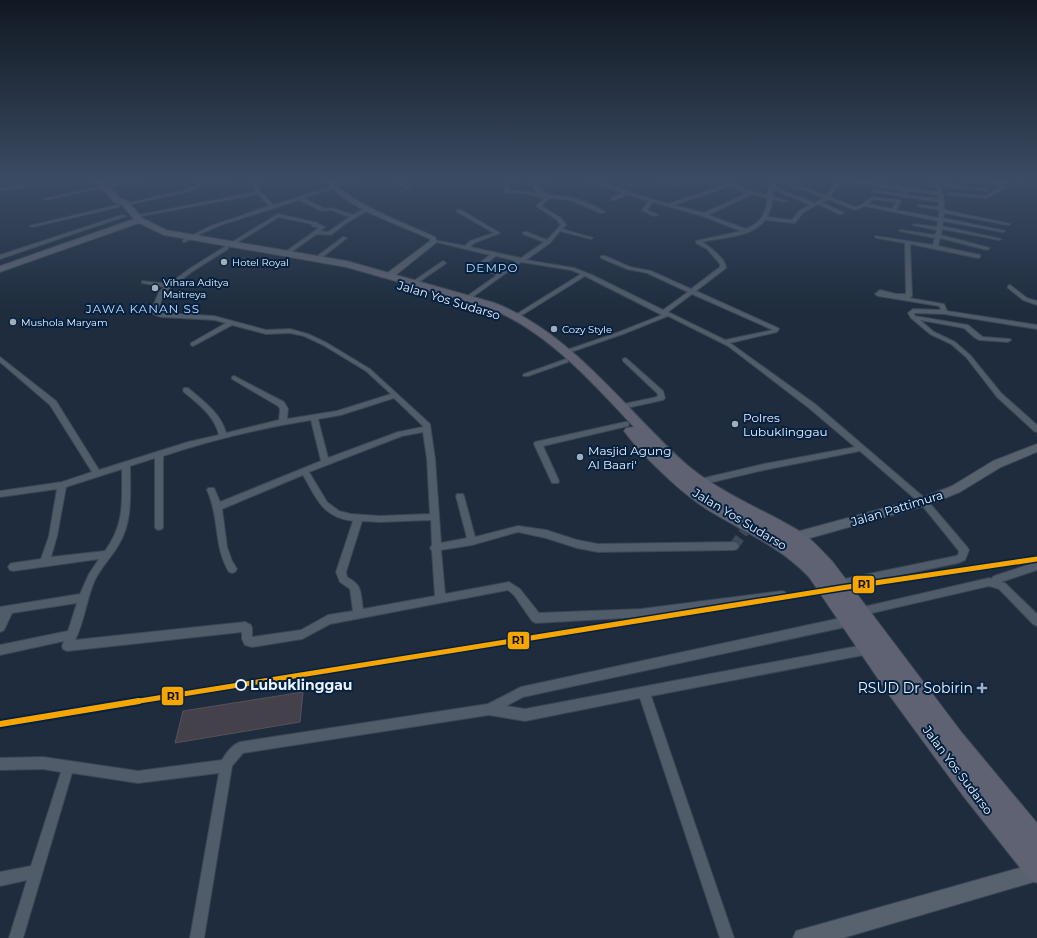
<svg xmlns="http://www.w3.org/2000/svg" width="1037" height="938" viewBox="0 0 1037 938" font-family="Montserrat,sans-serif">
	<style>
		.building { fill: #44414a; stroke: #56525b }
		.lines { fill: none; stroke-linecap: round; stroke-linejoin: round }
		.street-tunnel { stroke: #3d4a5a; stroke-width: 10; stroke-dasharray: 10 5; stroke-linecap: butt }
		.street-casing { stroke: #3c4653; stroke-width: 2 }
		.secondary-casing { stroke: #3c4653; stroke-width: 2 }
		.highway-casing { stroke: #3c4653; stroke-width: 2 }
		.street { fill: #505c69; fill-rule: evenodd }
		.secondary { fill: #58616e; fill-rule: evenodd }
		.highway { fill: #5e6272; fill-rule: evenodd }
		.rail-1-far1-casing { stroke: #052141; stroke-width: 8 }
		.rail-1-casing { stroke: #052141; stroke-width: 10 }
		.rail-1-far1 { stroke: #f7a600; stroke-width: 5 }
		.rail-1 { stroke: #f7a600; stroke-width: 6 }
		.poi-dot { fill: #a3adb8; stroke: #052141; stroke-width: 1.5 }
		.stop-dot { fill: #052141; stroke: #ebf2fa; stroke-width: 2 }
		.labels { text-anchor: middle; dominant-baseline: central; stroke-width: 4; stroke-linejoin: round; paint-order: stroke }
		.far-poi-label { font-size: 10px; fill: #ebf2fa; stroke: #052141; text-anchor: start }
		.far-quarter-label { font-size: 12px; letter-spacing: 1px; fill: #c0dbfd; stroke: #052141 }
		.street-label { font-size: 12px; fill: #ebf2fa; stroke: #052141 }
		.poi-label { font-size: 12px; fill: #ebf2fa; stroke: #052141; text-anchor: start }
		.near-stop-label { font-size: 14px; font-weight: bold; fill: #ebf2fa; stroke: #052141; text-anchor: start }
		.near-poi-label { font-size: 14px; fill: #ebf2fa; stroke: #052141; text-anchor: end }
		.line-badge { stroke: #052141; stroke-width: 1.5 }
		.pale-badge-label { font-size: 11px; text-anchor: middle; font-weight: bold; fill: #111 }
	</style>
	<rect width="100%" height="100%" fill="#1e2c3e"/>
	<!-- building -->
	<polygon class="building" points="303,692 300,722 175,743 183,711"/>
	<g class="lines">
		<!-- street-tunnel -->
		<polyline class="street-tunnel" points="734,546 746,529"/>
		<!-- street casing -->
		<g class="street-casing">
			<g id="street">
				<polygon points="133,179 141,179 46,200 44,199"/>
				<polygon points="221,179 229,179 200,186 188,192 126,205 124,204 186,190 198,184"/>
				<polygon points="249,179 253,179 261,192 273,205 358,179 365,179 303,198 325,209 331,208 353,215 366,208 370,209 345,224 331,235 317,234 287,255 285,254 285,252 319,228 312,226 312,224 279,217 233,245 229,244 278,214 318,223 318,224 325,227 320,231 328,232 350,217 331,210 322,211 299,200 221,225 200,234 185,242 183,242 183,240 211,226 269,206 258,194 136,217 134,216 256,192"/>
				<polygon points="390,179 395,179 411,189 408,190"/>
				<path d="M510 179H515L508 185 509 187 508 190 529 192 544 196 537 192 533 186 541 179H546L537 186C545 199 560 194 572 198 583 201 596 206 605 212L601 213 570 200 550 198 541 206 561 218 566 225 562 229 593 238 591 239 560 231 550 243 526 260 574 268 592 275 663 310 688 292 647 273 627 269 601 258V256H605L630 267 651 271 691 289 720 267V264L707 249 696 243V241L741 231 702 216 653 202 647 210 658 215 654 216 642 210 649 201 627 194 615 200H611V198L623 193 584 179H590L641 196 668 204 702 193 726 184 716 180 706 182 692 180 675 186 659 179H665L675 184 687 179H721L753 192 767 195 769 187 776 179H784L796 183 794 184 779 180 774 187 814 203 824 198 808 191 791 187V185L810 189 826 196 838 181 833 179H845L938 192 934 179H938L939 183 988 189 989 190 987 191 940 186 943 194 944 208 945 209 944 210 1010 224 1008 225 944 213 943 218 1005 231 1003 232 943 221 942 226 1001 239 999 240 942 229 941 235 990 248 987 250 940 238 938 246 980 255V257L978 258 910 244 912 296 909 298 944 304 947 311 1037 325V329L944 314 914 313 915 316 968 325 979 334 983 337 1010 339 1011 340 1008 342 979 340 974 337 964 328 920 320 934 332 955 342 970 355 1001 393 1037 425V432L1034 431 997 397 966 357 951 344 930 334 911 318 908 313 913 309 941 310 939 306 878 296 875 294 880 290 896 294H906L905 243 877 238 875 237V236L933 245 935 238 899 231 901 230 935 235 937 230 913 225 915 224 937 227 938 221 865 206 855 210 828 199 822 203 843 212V214H839L818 204 803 213 795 223 765 220C752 238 722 237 702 242 710 247 726 259 726 268L696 291 778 328 779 329 777 332 730 343 815 404 927 500 967 547 969 550 965 560 958 563 839 588 836 587 834 584 836 581 839 580 956 556 958 555 959 551 921 504 860 451 764 470 700 485 697 484 696 482 697 480 700 479 764 464 855 447 809 408 728 346 668 316 623 334 568 353H564V351L619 332 662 315 585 276 519 317H515V315L581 274 571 270 521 262 470 299H466V297L497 275 477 267 478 264 490 255 432 241 434 240 465 246 470 241 494 233 457 212V210H461L500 233 474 243 470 247 521 258 544 242 523 234V232H527L547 240 561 225 557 220 536 206 546 197 545 196 543 198 529 194 504 192 505 187 504 185ZM841 181 903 190V194L872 190V192H873L939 202V207L919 205 917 206 939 210V218L896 210 901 201 899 200 872 197 861 205 855 207 830 197ZM730 186 748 193 704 213 673 205 706 195ZM773 189 810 205 799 211 792 220 767 217 771 207 772 199 785 202 787 201 772 196ZM907 190 938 195 939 199 907 195ZM752 194 767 198C767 214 760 223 746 229L708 215ZM873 199 896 202 892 209 868 204ZM496 256 516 261 500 272 483 266ZM692 294 773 330 725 340 668 312Z"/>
				<polygon points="958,179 972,179 1003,183 1004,179 1008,179 1005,188 987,198 949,195 947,194 949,193 986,196 1002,185"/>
				<polygon points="25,185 27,186 26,187 0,190 0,188"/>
				<polygon points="117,205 119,205 119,207 32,227 30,226"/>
				<polygon points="122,215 126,216 0,259 0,255"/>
				<polygon points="343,237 347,238 320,259 316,259 316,257"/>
				<path d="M226 246 228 247V249L193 271 164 293 157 312 162 313 214 316 266 330 290 329 308 334 327 343 370 369 430 424 435 459 441 543 467 538 456 496 457 494H463L464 496 475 537 518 526 546 530 577 540 598 544 734 542 737 543 739 546 737 549 734 550 598 552 577 548 546 538 518 532 472 545 441 550 445 594 509 582 520 589 539 613 641 609 782 591 785 592 787 595 785 598 641 617 536 623 532 621 514 595 508 590 330 624 302 639 252 647 245 645 242 639V632L67 651 63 649 62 646 64 641 0 655V645L68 631 77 603 12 613 4 630 0 632V607L80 594 89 574 99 559 13 571 10 570 8 567 10 564 13 563 41 559 49 536 57 489 0 497V491L62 482 92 472 50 405 0 362V357L56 401 99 470 188 442 219 435C214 415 198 404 184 392L183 390 184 388H188C203 401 221 413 226 433L279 420 280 409 278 406 232 379V377L234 376 284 402 288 409 287 419 337 411 391 394 366 371 323 345 304 336 290 333 266 334 232 325 193 346 191 345V343L226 323 214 320 161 317 153 314 151 311 159 292 165 287 142 283V281L169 284 189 269ZM394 398 422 425 423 427 398 432 328 458 318 419 341 415ZM311 420 321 461 220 502 214 488H208L207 490C220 518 213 545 229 572L232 573 235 572 237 569 232 561 227 547 222 509 303 475C317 499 322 517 353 521L336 572 340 582 350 589 353 611 328 615 301 630 252 637V628L251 625 245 622 75 640C84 623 86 601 94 582 100 568 112 557 119 544 133 521 130 493 130 466L155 458V527L156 529 159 530 162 529 163 527V456C211 440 261 428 311 420ZM423 432 427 459 430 514 380 516 351 514 339 511 327 502 309 472 402 436ZM122 469C122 501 125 524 105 551L51 557 57 536 66 487ZM431 520 432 545 430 548 432 551 435 596 363 609C360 591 363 586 347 577L346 572 362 521 380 522Z"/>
				<polygon points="443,261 446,263 445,264 416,284 412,284 412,282"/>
				<polygon points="1010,285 1027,298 1037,301 1037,305 1023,300 1008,288 1008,286"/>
				<polygon points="625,358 627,359 663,391 665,398 663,400 622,409 619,409 618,407 619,405 657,397 658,394 623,361 623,359"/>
				<polygon points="566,359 568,360 568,362 528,376 524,376 523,375 524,374"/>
				<polygon points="625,422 628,422 629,424 628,426 543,446 559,481 558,483 552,483 534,444 535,442"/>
				<polygon points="1037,562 1037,570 1001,582 1005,583 1037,614 1037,626 1033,624 999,589 989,586 859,616 855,615 854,612 855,609 859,608 989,578 991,579 994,576"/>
				<path d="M850 616 854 618 855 621 854 624 850 626 523 697 506 706 525 709 869 644 873 646 874 649 873 652 869 654 651 696 734 938H720L640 698 525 721 489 715 243 753 232 766 204 938H190L219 773 138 783 72 773 23 938H9L27 880 0 886V872L31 866 61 772 43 769 0 770V758L43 757 138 771 222 760C226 753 232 745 240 742L488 704 521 687Z"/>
			</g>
		</g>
		<!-- secondary casing -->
		<g class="secondary-casing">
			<g id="secondary">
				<path d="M322 179H328C359 207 398 220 435 237L437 242 392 278H386V274L430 241V239C393 222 350 210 322 179Z"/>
				<polygon points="1037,444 1037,452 1001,467 960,492 928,505 796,542 792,540 790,537 792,534 796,532 921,498 952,486 993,461"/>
				<polygon points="1037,863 1037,881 843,938 793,938 796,931"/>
			</g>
		</g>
		<!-- highway casing -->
		<g class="highway-casing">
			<path id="highway" d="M94 179H101L120 198 128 201 142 218 166 230 347 261 495 303C556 327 602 379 647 426 664 443 680 461 700 475 732 498 768 512 801 532 813 540 822 551 832 561L962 733 1037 823V883L1029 879 964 797 887 692 809 577C779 546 744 532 708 510 686 496 667 478 648 459 640 450 631 441 624 431L626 428 634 427C591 381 547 331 487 307L346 267 164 235 139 223 0 272V266L134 219 122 205 114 202Z"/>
		</g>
		<!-- street -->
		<use href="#street" class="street"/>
		<!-- secondary -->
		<use href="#secondary" class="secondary"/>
		<!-- highway -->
		<use href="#highway" class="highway"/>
		<!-- rail-1-far1 casing -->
		<g class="rail-1-far1-casing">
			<polyline id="rail-1-far1" points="133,702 841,588 1037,559"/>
		</g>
		<!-- rail-1 casing -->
		<g class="rail-1-casing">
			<polyline id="rail-1" points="0,724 139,701"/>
		</g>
		<!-- rail-1-far1 -->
		<use href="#rail-1-far1" class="rail-1-far1"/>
		<!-- rail-1 -->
		<use href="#rail-1" class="rail-1"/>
	</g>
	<!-- sky -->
	<linearGradient id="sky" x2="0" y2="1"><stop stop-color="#101822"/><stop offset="0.58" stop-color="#3b4b63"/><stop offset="1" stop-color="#3b4b63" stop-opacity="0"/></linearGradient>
	<rect width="1037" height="310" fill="url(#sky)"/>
	<!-- markers -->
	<g class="poi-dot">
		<circle cx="224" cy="262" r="4"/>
		<circle cx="155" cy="288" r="4"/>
		<circle cx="13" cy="322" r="4"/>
		<circle cx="554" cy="329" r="4"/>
		<circle cx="735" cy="424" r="4"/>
		<circle cx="580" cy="457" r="4"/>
		<path d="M980 682h4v4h4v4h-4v4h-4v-4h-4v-4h4z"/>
	</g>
	<circle class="stop-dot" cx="241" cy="685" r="5"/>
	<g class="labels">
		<!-- far-poi labels -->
		<g class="far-poi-label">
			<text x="232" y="262">Hotel Royal</text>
			<text x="163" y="282">Vihara Aditya<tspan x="163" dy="12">Maitreya</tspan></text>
			<text x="21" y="322">Mushola Maryam</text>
			<text x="562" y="329">Cozy Style</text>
		</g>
		<!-- far-quarter labels -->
		<g class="far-quarter-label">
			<text x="492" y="267">DEMPO</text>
			<text x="143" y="308">JAWA KANAN SS</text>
		</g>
		<!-- street labels -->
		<g class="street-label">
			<text transform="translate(449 300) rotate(17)">Jalan Yos Sudarso</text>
			<text transform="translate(897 508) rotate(-17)">Jalan Pattimura</text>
			<text transform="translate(740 519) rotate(31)">Jalan Yos Sudarso</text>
			<text transform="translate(958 770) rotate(53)">Jalan Yos Sudarso</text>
		</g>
		<!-- poi labels -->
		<g class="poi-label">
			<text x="743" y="417">Polres<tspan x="743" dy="14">Lubuklinggau</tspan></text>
			<text x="588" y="450">Masjid Agung<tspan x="588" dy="14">Al Baari'</tspan></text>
		</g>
		<!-- near-stop labels -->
		<g class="near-stop-label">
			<text x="250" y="685">Lubuklinggau</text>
		</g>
		<!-- near-poi labels -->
		<g class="near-poi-label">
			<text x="973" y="688">RSUD Dr Sobirin</text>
		</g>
	</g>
	<g class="line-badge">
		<rect x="852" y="575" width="23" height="19" rx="4" fill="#f7a600"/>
		<rect x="507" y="631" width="23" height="19" rx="4" fill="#f7a600"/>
		<rect x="161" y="686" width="23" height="20" rx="4" fill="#f7a600"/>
	</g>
	<g class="pale-badge-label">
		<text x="864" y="588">R1</text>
		<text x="518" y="644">R1</text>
		<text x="173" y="700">R1</text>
	</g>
</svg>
